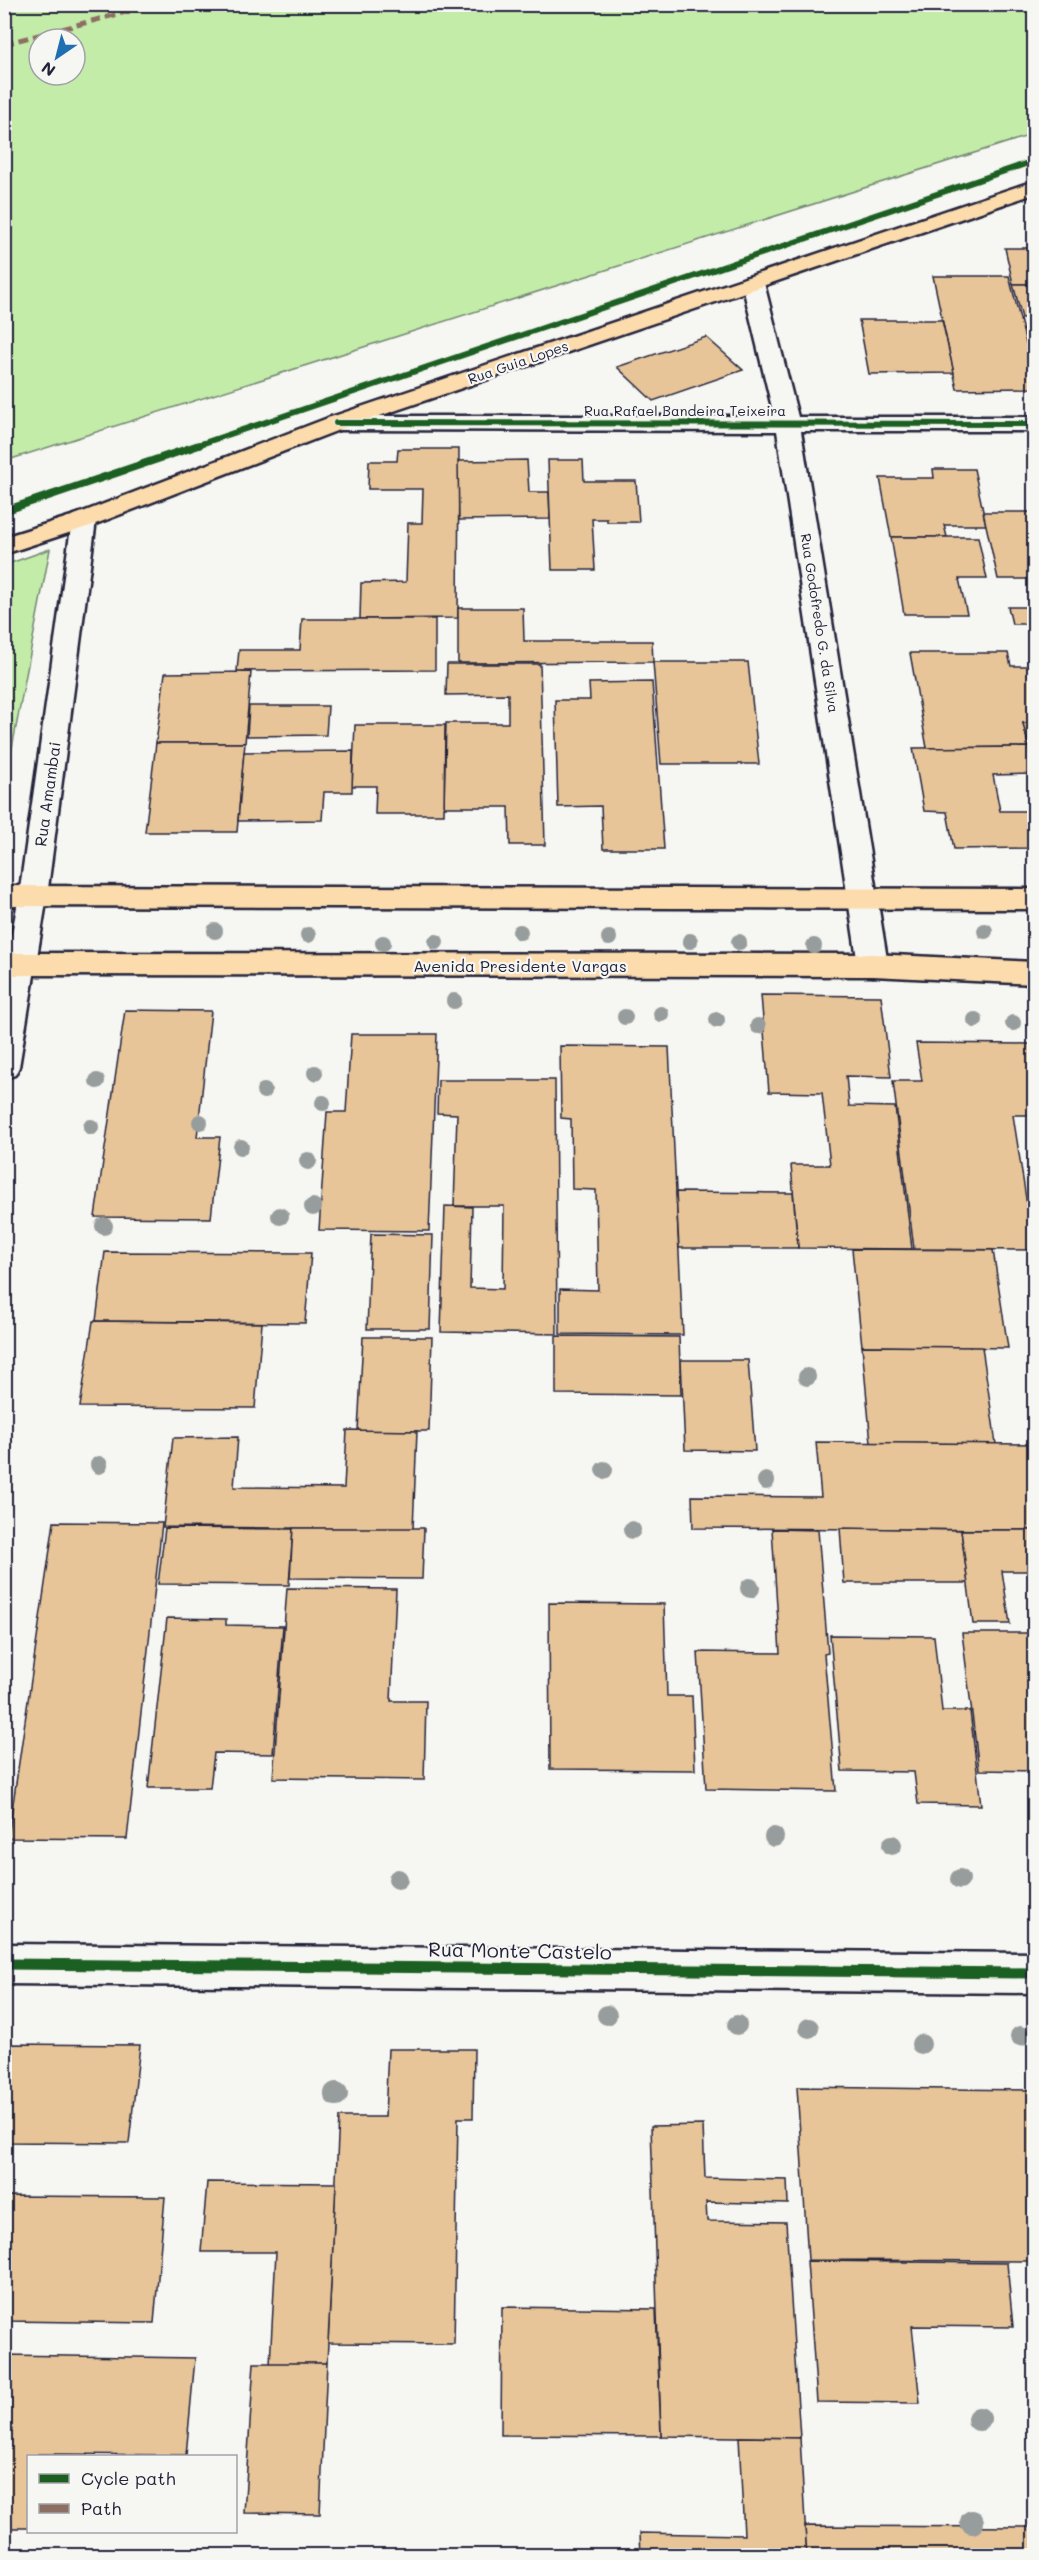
<svg xmlns="http://www.w3.org/2000/svg" width="1039" height="2560" viewBox="0 0 1039 2560" font-family="Mali,sans-serif">
	<style>
		.green { fill: #c3eca8; stroke: #728772; stroke-width: 1.5; fill-rule: evenodd }
		.building { fill: #e7c599; stroke: #22223b; stroke-width: 1.5 }
		.lines { fill: none; stroke-linecap: round; stroke-linejoin: round }
		.minor-casing { stroke: #22223b; stroke-width: 5 }
		.major-casing { stroke: #22223b; stroke-width: 5 }
		.minor { fill: #f6f6f2; fill-rule: evenodd }
		.major { fill: #fcdcac; fill-rule: evenodd }
		.quiet { stroke: #8d6e63; stroke-width: 5; stroke-dasharray: 10 5; stroke-linecap: butt }
		.cycleway-far2-casing { stroke: #f6f6f2; stroke-width: 8 }
		.cycleway-far1-casing { stroke: #f6f6f2; stroke-width: 10 }
		.cycleway-casing { stroke: #f6f6f2; stroke-width: 15 }
		.cycleway-far2 { stroke: #1b5e20; stroke-width: 6 }
		.cycleway-far1 { stroke: #1b5e20; stroke-width: 8 }
		.cycleway { stroke: #1b5e20; stroke-width: 11 }
		.tree { fill: #979d9c }
		.labels { text-anchor: middle; dominant-baseline: central; stroke-width: 4.5; stroke-linejoin: round; paint-order: stroke }
		.far-street-label { font-size: 14px; fill: #22223b; stroke: #f6f6f2 }
		.street-label { font-size: 16px; fill: #22223b; stroke: #f6f6f2 }
		.near-street-label { font-size: 20px; fill: #22223b; stroke: #f6f6f2 }
	</style>
	<rect width="100%" height="100%" fill="#f6f6f2"/>
	<filter id="ink" filterUnits="userSpaceOnUse"><feTurbulence type="fractalNoise" baseFrequency=".0167" numOctaves="2"/><feDisplacementMap in="SourceGraphic" scale="12" xChannelSelector="R" yChannelSelector="G"/><feConvolveMatrix kernelMatrix="1 2 1 2 8 2 1 2 1" color-interpolation-filters="sRGB"/></filter>
	<g filter="url(#ink)">
		<!-- green -->
		<g class="green">
			<path d="M5 4 1034 5V134L5 461ZM39 39H75V75H39Z"/>
			<polygon points="50,549 5,785 5,565"/>
		</g>
		<!-- building -->
		<g class="building">
			<polygon points="1005,248 1034,248 1034,284 1013,284"/>
			<polygon points="933,276 1009,276 1026,343 1034,343 1034,388 957,389"/>
			<polygon points="1013,284 1034,284 1034,318 1022,318"/>
			<polygon points="859,320 942,320 954,373 869,374"/>
			<polygon points="706,337 743,370 653,401 617,367"/>
			<polygon points="398,449 459,449 458,618 360,619 361,583 406,582 408,523 422,523 423,489 368,489 369,461 397,461"/>
			<polygon points="527,460 529,492 549,492 550,519 459,520 458,461"/>
			<polygon points="548,460 583,460 584,481 636,481 639,522 607,522 607,519 592,519 595,570 552,570"/>
			<polygon points="933,469 974,469 986,525 944,525 947,537 891,537 880,478 934,478"/>
			<polygon points="983,512 1034,512 1034,579 998,579"/>
			<polygon points="891,537 978,537 987,579 959,579 967,614 904,614"/>
			<polygon points="1008,607 1034,607 1034,624 1012,624"/>
			<polygon points="458,608 523,608 524,641 652,641 653,662 458,663"/>
			<polygon points="302,619 435,619 435,670 237,671 239,650 300,650"/>
			<polygon points="910,653 1008,653 1011,666 1034,666 1034,723 1023,723 1029,747 927,748"/>
			<polygon points="653,662 748,662 759,764 661,764"/>
			<polygon points="447,664 540,664 545,845 510,845 509,807 444,807 446,723 508,723 508,694 446,695"/>
			<polygon points="251,672 245,743 156,743 165,673"/>
			<polygon points="652,682 664,849 603,849 601,806 558,807 555,700 590,700 589,683"/>
			<polygon points="249,706 328,706 326,735 247,736"/>
			<polygon points="1023,723 1034,723 1034,774 1029,747"/>
			<polygon points="355,725 445,725 444,814 375,814 376,786 352,786"/>
			<polygon points="156,743 245,743 237,832 145,832"/>
			<polygon points="1029,747 1034,774 993,775 1000,811 1034,811 1034,848 954,849 947,812 924,811 913,748"/>
			<polygon points="353,751 352,792 324,792 322,820 238,821 244,752"/>
			<polygon points="761,995 881,996 891,1077 846,1076 849,1106 895,1107 912,1249 798,1248 791,1165 830,1165 822,1093 769,1092"/>
			<polygon points="125,1010 211,1011 197,1137 220,1137 211,1218 95,1217"/>
			<polygon points="351,1034 437,1034 429,1231 319,1230 327,1112 346,1112"/>
			<polygon points="916,1043 1031,1044 1034,1063 1034,1115 1013,1115 1034,1250 914,1249 893,1081 922,1081"/>
			<polygon points="560,1046 669,1047 683,1335 560,1334 560,1289 598,1290 596,1190 572,1189 571,1119 561,1118"/>
			<polygon points="438,1080 555,1080 557,1334 441,1332 445,1206 472,1207 470,1288 503,1289 504,1206 454,1206 457,1114 437,1113"/>
			<polygon points="676,1192 793,1193 798,1248 679,1248"/>
			<polygon points="371,1234 433,1235 430,1329 367,1329"/>
			<polygon points="852,1249 993,1250 1008,1348 862,1346"/>
			<polygon points="105,1252 311,1253 305,1323 96,1321"/>
			<polygon points="93,1321 262,1323 255,1408 80,1407"/>
			<polygon points="556,1336 679,1337 681,1395 556,1394"/>
			<polygon points="363,1337 432,1337 429,1431 358,1431"/>
			<polygon points="862,1346 982,1347 996,1444 871,1443"/>
			<polygon points="681,1360 748,1360 755,1451 685,1450"/>
			<polygon points="347,1430 417,1431 413,1529 163,1527 173,1438 238,1437 234,1487 344,1488"/>
			<polygon points="816,1442 1034,1444 1034,1530 693,1528 692,1496 821,1497"/>
			<polygon points="54,1522 162,1523 127,1839 8,1838"/>
			<polygon points="165,1528 293,1529 289,1585 158,1584"/>
			<polygon points="293,1528 424,1528 422,1579 290,1578"/>
			<polygon points="840,1528 961,1530 968,1583 844,1583"/>
			<polygon points="772,1529 818,1530 828,1653 824,1654 836,1791 706,1789 698,1652 780,1653"/>
			<polygon points="961,1530 1034,1530 1034,1571 1002,1571 1010,1624 973,1624"/>
			<polygon points="287,1588 396,1589 391,1701 426,1701 424,1780 273,1778"/>
			<polygon points="549,1603 664,1604 667,1696 692,1696 695,1770 550,1769"/>
			<polygon points="167,1618 226,1619 226,1625 283,1626 273,1754 214,1753 210,1788 148,1788"/>
			<polygon points="962,1633 1034,1633 1034,1771 979,1770"/>
			<polygon points="830,1635 934,1636 942,1711 970,1711 981,1805 918,1804 914,1772 842,1771"/>
			<polygon points="4,2044 140,2045 129,2143 4,2142"/>
			<polygon points="388,2049 474,2049 473,2118 458,2118 454,2344 328,2343 339,2117 385,2117"/>
			<polygon points="797,2087 1033,2090 1034,2261 808,2260"/>
			<polygon points="703,2125 705,2178 787,2180 788,2204 706,2202 707,2221 786,2222 800,2438 661,2436 651,2126"/>
			<polygon points="207,2182 336,2183 327,2363 270,2364 276,2252 201,2252"/>
			<polygon points="4,2196 165,2197 154,2323 4,2321"/>
			<polygon points="807,2261 1007,2263 1013,2327 912,2326 920,2403 817,2402"/>
			<polygon points="502,2307 656,2309 661,2436 501,2435"/>
			<polygon points="4,2355 195,2358 186,2455 38,2454 37,2456 28,2456 28,2528 4,2528"/>
			<polygon points="254,2363 327,2363 320,2514 244,2513"/>
			<polygon points="739,2437 800,2438 807,2556 641,2556 640,2533 744,2535"/>
			<polygon points="805,2526 1034,2527 1034,2556 807,2556"/>
		</g>
		<g class="lines">
			<!-- minor casing -->
			<g class="minor-casing">
				<g id="minor">
					<polygon points="753,276 761,278 764,283 798,417 1034,417 1034,431 801,431 888,965 883,973 873,976 863,973 858,965 777,431 336,430 328,428 324,423 328,418 336,416 774,416 742,283 745,278"/>
					<polygon points="84,512 93,515 96,520 47,896 19,1067 15,1075 4,1079 4,976 19,896 72,520 75,515"/>
					<polygon points="4,1944 1034,1953 1034,1993 4,1984"/>
				</g>
			</g>
			<!-- major casing -->
			<g class="major-casing">
				<g id="major">
					<polygon points="1034,181 1034,194 344,428 93,525 4,554 4,537 75,515 328,418"/>
					<polygon points="4,886 1034,889 1034,909 4,906"/>
					<polygon points="4,953 873,954 1034,962 1034,984 873,976 4,975"/>
				</g>
			</g>
			<!-- minor -->
			<use href="#minor" class="minor"/>
			<!-- major -->
			<use href="#major" class="major"/>
			<!-- quiet -->
			<polyline class="quiet" points="4,44 157,4"/>
			<!-- cycleway-far2 casing -->
			<g class="cycleway-far2-casing">
				<g id="cycleway-far2">
					<polyline points="336,423 1034,424"/>
					<polyline points="195,446 1034,161"/>
				</g>
			</g>
			<!-- cycleway-far1 casing -->
			<g class="cycleway-far1-casing">
				<polyline id="cycleway-far1" points="4,511 199,445"/>
			</g>
			<!-- cycleway casing -->
			<g class="cycleway-casing">
				<polyline id="cycleway" points="4,1964 1034,1973"/>
			</g>
			<!-- cycleway-far2 -->
			<use href="#cycleway-far2" class="cycleway-far2"/>
			<!-- cycleway-far1 -->
			<use href="#cycleway-far1" class="cycleway-far1"/>
			<!-- cycleway -->
			<use href="#cycleway" class="cycleway"/>
		</g>
		<!-- trees -->
		<g class="tree">
			<circle cx="215" cy="931" r="8"/>
			<circle cx="985" cy="931" r="8"/>
			<circle cx="520" cy="932" r="8"/>
			<circle cx="308" cy="935" r="8"/>
			<circle cx="609" cy="938" r="8"/>
			<circle cx="690" cy="941" r="8"/>
			<circle cx="436" cy="942" r="8"/>
			<circle cx="739" cy="942" r="8"/>
			<circle cx="383" cy="943" r="8"/>
			<circle cx="814" cy="946" r="8"/>
			<circle cx="454" cy="1001" r="8"/>
			<circle cx="661" cy="1014" r="8"/>
			<circle cx="625" cy="1017" r="8"/>
			<circle cx="717" cy="1020" r="8"/>
			<circle cx="975" cy="1020" r="8"/>
			<circle cx="1013" cy="1023" r="8"/>
			<circle cx="758" cy="1026" r="8"/>
			<circle cx="315" cy="1073" r="8"/>
			<circle cx="97" cy="1081" r="8"/>
			<circle cx="264" cy="1091" r="8"/>
			<circle cx="323" cy="1103" r="8"/>
			<circle cx="200" cy="1122" r="8"/>
			<circle cx="91" cy="1127" r="8"/>
			<circle cx="241" cy="1147" r="8"/>
			<circle cx="308" cy="1161" r="9"/>
			<circle cx="313" cy="1207" r="9"/>
			<circle cx="280" cy="1216" r="9"/>
			<circle cx="104" cy="1226" r="9"/>
			<circle cx="807" cy="1377" r="9"/>
			<circle cx="99" cy="1465" r="9"/>
			<circle cx="604" cy="1470" r="9"/>
			<circle cx="766" cy="1481" r="9"/>
			<circle cx="632" cy="1530" r="9"/>
			<circle cx="750" cy="1588" r="10"/>
			<circle cx="774" cy="1837" r="10"/>
			<circle cx="892" cy="1845" r="10"/>
			<circle cx="398" cy="1879" r="10"/>
			<circle cx="960" cy="1879" r="10"/>
			<circle cx="607" cy="2015" r="10"/>
			<circle cx="737" cy="2025" r="10"/>
			<circle cx="809" cy="2028" r="10"/>
			<circle cx="1020" cy="2036" r="10"/>
			<circle cx="921" cy="2044" r="10"/>
			<circle cx="336" cy="2094" r="12"/>
			<circle cx="979" cy="2419" r="12"/>
			<circle cx="972" cy="2522" r="12"/>
		</g>
	</g>
	<g class="labels">
		<!-- far-street labels -->
		<g class="far-street-label">
			<text transform="translate(518 362) rotate(-19)">Rua Guia Lopes</text>
			<text x="685" y="410">Rua Rafael Bandeira Teixeira</text>
			<text transform="translate(820 623) rotate(81)">Rua Godofredo G. da Silva</text>
		</g>
		<!-- street labels -->
		<g class="street-label">
			<text transform="translate(47 794) rotate(-82)">Rua Amambai</text>
			<text x="520" y="965">Avenida Presidente Vargas</text>
		</g>
		<!-- near-street labels -->
		<g class="near-street-label">
			<text transform="translate(520 1950) rotate(1)">Rua Monte Castelo</text>
		</g>
	</g>
	<!-- margin -->
	<rect width="1039" height="2560" fill="none" stroke="#f6f6f2" stroke-width="24"/>
	<rect x="12" y="12" width="1015" height="2536" fill="none" stroke="#22223b" stroke-width="2" filter="url(#ink)"/>
	<!-- legend -->
	<rect x="27" y="2455" width="210" height="78" fill="#f6f6f2" stroke="#a1a1a9" stroke-width="1.5"/>
	<rect x="39" y="2474" width="30" height="9" fill="#1b5e20" stroke="#a1a1a9" stroke-width="1.5"/>
	<text x="81" y="2485" font-size="18" fill="#22223b">Cycle path</text>
	<rect x="39" y="2504" width="30" height="9" fill="#8d6e63" stroke="#a1a1a9" stroke-width="1.5"/>
	<text x="81" y="2515" font-size="18" fill="#22223b">Path</text>
	<!-- north arrow -->
	<g transform="translate(57 57) rotate(215)"><circle r="28" fill="#f6f6f2" stroke="#a1a1a9" stroke-width="1.5"/>
	<path d="M0-4.5L10 22L0 15L-10 22Z" fill="#1f6fb2"/>
	<text y="-9" font-size="16" font-weight="bold" text-anchor="middle" fill="#22223b">N</text>
	</g>
</svg>
